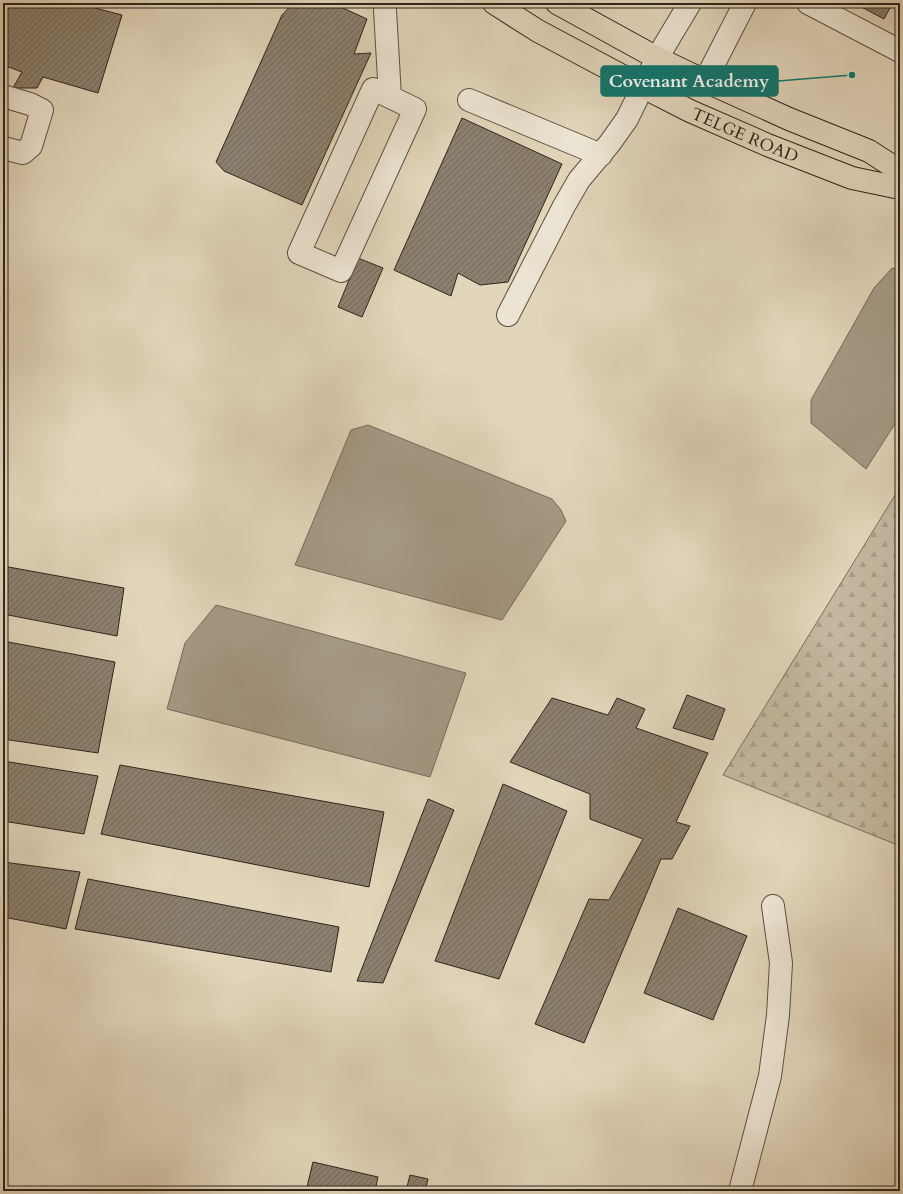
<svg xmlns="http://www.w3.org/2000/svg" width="903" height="1194" viewBox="0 0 903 1194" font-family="Cardo,serif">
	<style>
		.forest { fill: url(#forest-firs); stroke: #786e5d }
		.water { fill: #a49984; stroke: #756a5a }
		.building { fill: url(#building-hatch); stroke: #2e241b }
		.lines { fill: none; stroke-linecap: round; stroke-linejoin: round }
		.minor-casing { stroke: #5b5043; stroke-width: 24 }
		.major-casing { stroke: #2e241b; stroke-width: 24 }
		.minor { stroke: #ece4d2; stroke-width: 22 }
		.major { stroke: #e1d5ba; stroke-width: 22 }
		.labels { text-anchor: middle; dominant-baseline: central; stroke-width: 3.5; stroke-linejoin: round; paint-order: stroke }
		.street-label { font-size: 17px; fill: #2e241b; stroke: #ece4d2 }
		.leader { fill: none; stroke: #0f766e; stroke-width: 1.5 }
		.callout-dot { fill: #0f766e; stroke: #ece4d2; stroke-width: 1.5 }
		.callout { fill: #0f766e; stroke: #0f766e; stroke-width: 1.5 }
		.callout-label { font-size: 18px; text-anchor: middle; font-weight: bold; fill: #fff }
	</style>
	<defs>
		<pattern id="forest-firs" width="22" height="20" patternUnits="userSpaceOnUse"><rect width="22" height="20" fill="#c3b79f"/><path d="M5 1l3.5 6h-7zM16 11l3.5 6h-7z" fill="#a89d88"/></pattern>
		<pattern id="building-hatch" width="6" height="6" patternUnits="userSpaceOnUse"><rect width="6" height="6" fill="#8b806e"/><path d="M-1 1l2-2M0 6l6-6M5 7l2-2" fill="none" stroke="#72695a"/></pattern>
	</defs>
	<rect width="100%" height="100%" fill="#e1d5ba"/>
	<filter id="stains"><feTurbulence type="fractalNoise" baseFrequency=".005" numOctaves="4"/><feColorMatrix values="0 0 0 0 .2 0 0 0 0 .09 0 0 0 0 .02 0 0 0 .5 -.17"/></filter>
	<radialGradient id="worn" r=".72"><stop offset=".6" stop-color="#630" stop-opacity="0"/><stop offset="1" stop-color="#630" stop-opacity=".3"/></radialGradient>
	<!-- forest -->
	<polygon class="forest" points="900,487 900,846 723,775"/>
	<!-- water -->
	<g class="water">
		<polygon points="892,268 900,270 900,416 866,469 811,423 811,400 874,288"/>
		<polygon points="368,425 552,499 561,510 566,521 502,620 295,565 351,430"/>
		<polygon points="216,605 466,673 430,777 167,709 185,643"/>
	</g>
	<!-- building -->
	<g class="building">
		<polygon points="3,3 76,3 122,15 98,93 43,77 37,88 13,88 22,72 3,65"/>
		<polygon points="293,3 332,3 367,19 354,54 371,53 302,205 224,171 216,162 282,15"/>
		<polygon points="854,3 900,3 900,8 892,4 884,19"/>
		<polygon points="462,118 562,164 508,282 480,285 458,273 451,296 394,270"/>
		<polygon points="358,258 383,268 362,317 338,307"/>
		<polygon points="3,566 124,588 117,636 3,614"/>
		<polygon points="3,641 115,662 98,753 3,739"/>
		<polygon points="687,695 725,709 713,740 673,728"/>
		<polygon points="552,698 608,715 617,698 645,709 636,728 708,753 676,822 690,826 672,859 661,859 584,1043 535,1024 589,899 609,900 643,839 590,819 590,794 510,762"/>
		<polygon points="3,761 98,776 84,834 3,821"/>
		<polygon points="120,765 384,812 369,887 101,834"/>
		<polygon points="503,784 567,811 499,979 435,961"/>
		<polygon points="428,799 454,810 383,983 357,981"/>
		<polygon points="3,862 80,872 66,929 3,917"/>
		<polygon points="88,879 339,927 331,972 75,929"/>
		<polygon points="678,908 747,936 713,1020 644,993"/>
		<polygon points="313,1162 378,1177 375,1191 306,1191"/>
		<polygon points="410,1175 428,1179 425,1191 406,1191"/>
	</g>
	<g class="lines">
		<!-- minor casing -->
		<g class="minor-casing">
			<g id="minor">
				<polyline points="808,3 900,51"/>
				<polyline points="385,10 390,97 415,109 341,271 299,253 373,89 390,97"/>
				<polyline points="705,81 745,3"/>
				<polyline points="3,96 30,104 42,110 31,146 23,153 3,148"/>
				<polyline points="469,100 601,155"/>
				<polyline points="508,315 564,206 579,180 610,143 627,119 657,58 690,3"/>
				<polyline points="740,1191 770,1076 778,1015 781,963 773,906"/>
			</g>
		</g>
		<!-- major casing -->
		<g class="major-casing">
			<g id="major">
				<path id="s1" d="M494 3 538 31 643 87 690 111 770 146 852 178 900 188"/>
				<polyline points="557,3 657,58 705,81 789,119 869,151 900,171"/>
			</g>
		</g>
		<!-- minor -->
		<use href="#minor" class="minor"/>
		<!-- major -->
		<use href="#major" class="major"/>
	</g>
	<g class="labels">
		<!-- street labels -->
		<g class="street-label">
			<text stroke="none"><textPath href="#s1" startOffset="284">TELGE ROAD</textPath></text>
		</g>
	</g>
	<!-- callouts -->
	<path class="leader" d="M852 75L778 81"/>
	<circle class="callout-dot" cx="852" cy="75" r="4"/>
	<rect class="callout" x="601" y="66" width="177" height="30" rx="4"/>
	<g class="callout-label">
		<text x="689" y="87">Covenant Academy</text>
	</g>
	<!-- margin -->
	<rect width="903" height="1194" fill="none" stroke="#e1d5ba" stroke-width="16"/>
	<rect x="4" y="4" width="895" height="1186" fill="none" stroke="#2e241b" stroke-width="2"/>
	<rect x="8" y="8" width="887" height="1178" fill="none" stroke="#2e241b"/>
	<rect width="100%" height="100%" filter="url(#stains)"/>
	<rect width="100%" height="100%" fill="url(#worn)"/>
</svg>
